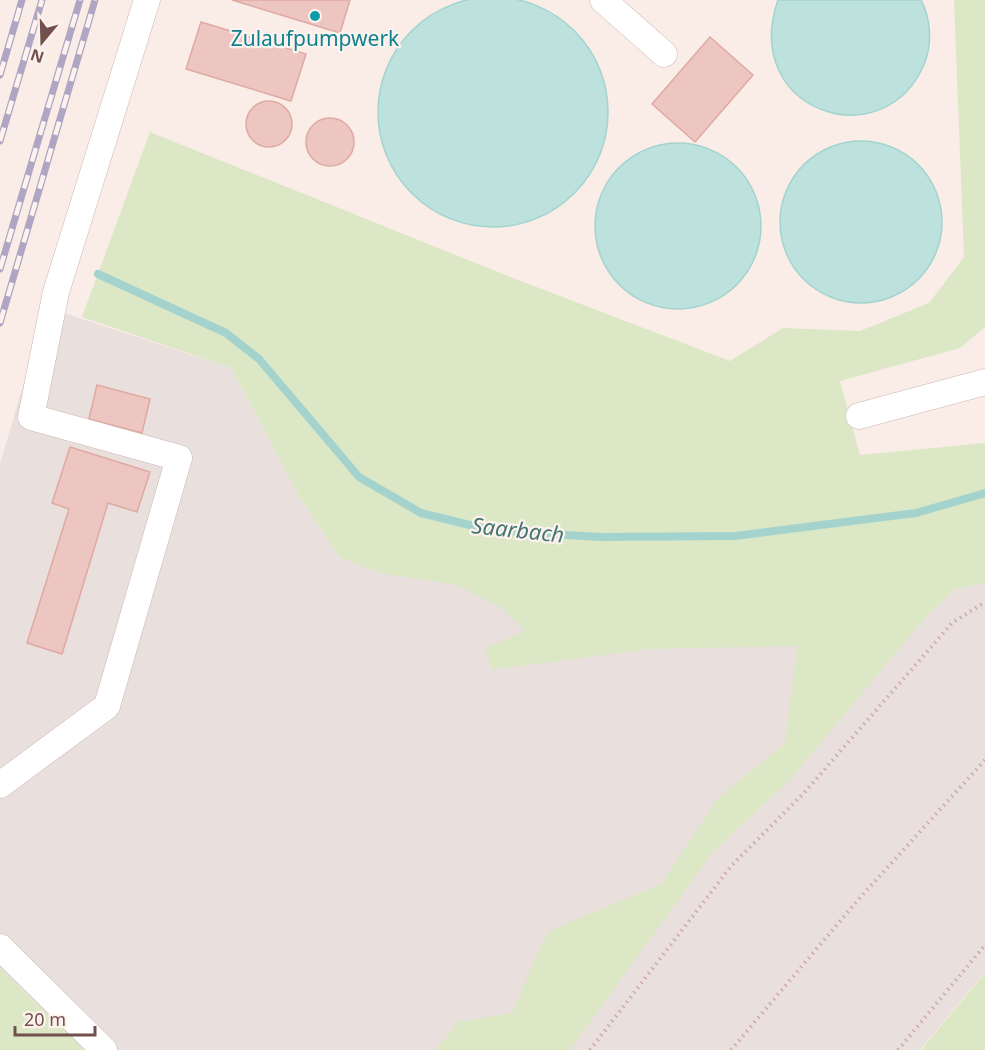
<svg xmlns="http://www.w3.org/2000/svg" width="985" height="1050" viewBox="0 0 985 1050" font-family="'Noto Sans',sans-serif">
	<style>
		.industrial { fill: #e9dfdd }
		.green { fill: #dce7c6 }
		.water { fill: #bde2de; stroke: #a4d3ce; stroke-width: 1.5 }
		.lines { fill: none; stroke-linecap: round; stroke-linejoin: round }
		.stream { stroke: #a4d3ce; stroke-width: 8 }
		.building { fill: #eec6c1; stroke: #dfa9a2; stroke-width: 1.5 }
		.minor-casing { stroke: #cdb6b1; stroke-width: 27 }
		.path { stroke: #d2a9a4; stroke-width: 4; stroke-dasharray: 1.5 4.5; stroke-linecap: butt }
		.minor { stroke: #fff; stroke-width: 26 }
		.rail-casing { stroke: #aea6c3; stroke-width: 7 }
		.rail { stroke: #fdf2ed; stroke-width: 4.5; stroke-dasharray: 14; stroke-linecap: butt }
		.culture-dot { fill: #0f9aa8; stroke: #fdf2ed; stroke-width: 2 }
		.labels { text-anchor: middle; dominant-baseline: central; stroke-width: 4.5; stroke-linejoin: round; paint-order: stroke }
		.culture-label { font-size: 21px; fill: #0d838f; stroke: #fdf2ed }
		.water-label { font-size: 22px; font-style: italic; fill: #427670; stroke: #fdf2ed }
	</style>
	<rect width="100%" height="100%" fill="#faede7"/>
	<!-- industrial -->
	<polygon class="industrial" points="46,307 231,368 299,496 340,558 380,573 954,590 985,583 985,972 920,1050 85,1050 0,968 0,464"/>
	<!-- green -->
	<g class="green">
		<polygon points="954,0 985,0 985,327 960,348 840,381 860,455 985,443 985,583 954,590 925,618 789,781 713,852 570,1050 436,1050 458,1022 512,1013 542,943 551,930 661,884 717,799 785,743 797,646 650,649 492,670 485,648 525,631 503,609 457,585 380,573 340,558 299,496 231,368 82,317 150,132 513,278 730,361 783,328 860,331 929,303 964,257"/>
		<polygon points="0,968 85,1050 0,1050"/>
		<polygon points="985,973 985,1050 921,1050"/>
	</g>
	<!-- water -->
	<g class="water">
		<circle cx="493" cy="112" r="115"/>
		<path d="M778 0H921C931 19 932 43 925 62 886 160 739 112 778 0Z"/>
		<circle cx="861" cy="222" r="81"/>
		<circle cx="678" cy="226" r="83"/>
	</g>
	<g class="lines">
		<!-- stream -->
		<polyline class="stream" points="98,274 226,333 259,359 359,477 421,513 490,530 599,537 735,536 916,513 985,493"/>
	</g>
	<!-- building -->
	<g class="building">
		<polygon points="232,0 350,0 340,33"/>
		<polygon points="201,22 306,54 291,101 186,69"/>
		<polygon points="710,37 753,75 695,142 652,104"/>
		<circle cx="269" cy="124" r="23"/>
		<circle cx="330" cy="142" r="24"/>
		<polygon points="97,385 150,399 142,433 89,419"/>
		<polygon points="70,447 150,472 137,512 108,503 62,654 27,643 69,509 52,503"/>
	</g>
	<g class="lines">
		<!-- minor casing -->
		<g class="minor-casing">
			<g id="minor">
				<polyline points="603,0 664,54"/>
				<polyline points="859,416 985,382"/>
				<polyline points="0,785 107,706 179,458 31,417 56,292 147,0"/>
				<polyline points="0,947 104,1050"/>
			</g>
		</g>
		<!-- path -->
		<g class="path">
			<polyline points="590,1050 732,865 804,793 952,623 985,602"/>
			<polyline points="731,1050 857,901 985,760"/>
			<polyline points="898,1050 985,945"/>
		</g>
		<!-- minor -->
		<use href="#minor" class="minor"/>
		<!-- rail casing -->
		<g class="rail-casing">
			<g id="rail">
				<polyline points="0,75 22,0"/>
				<polyline points="0,141 42,0"/>
				<polyline points="0,269 80,0"/>
				<polyline points="0,323 95,0"/>
			</g>
		</g>
		<!-- rail -->
		<use href="#rail" class="rail"/>
	</g>
	<!-- markers -->
	<circle class="culture-dot" cx="315" cy="16" r="6"/>
	<g class="labels">
		<!-- culture labels -->
		<g class="culture-label">
			<text x="315" y="38">Zulaufpumpwerk</text>
		</g>
		<!-- water labels -->
		<g class="water-label">
			<text transform="translate(518 529) rotate(6)">Saarbach</text>
		</g>
	</g>
	<!-- north arrow -->
	<g transform="translate(42 42) rotate(199)" stroke="#fdf2ed" stroke-width="4.5" paint-order="stroke">
	<path d="M0-4.5L10 22L0 15L-10 22Z" fill="#72504d"/>
	<text y="-9" font-size="16" font-weight="bold" text-anchor="middle" fill="#72504d">N</text>
	</g>
	<!-- scale -->
	<path d="M15 1026v9h80v-9" fill="none" stroke="#72504d" stroke-width="3"/>
	<text x="24" y="1026" font-size="18" fill="#72504d" stroke="#fdf2ed" stroke-width="4.5" paint-order="stroke">20 m</text>
</svg>
